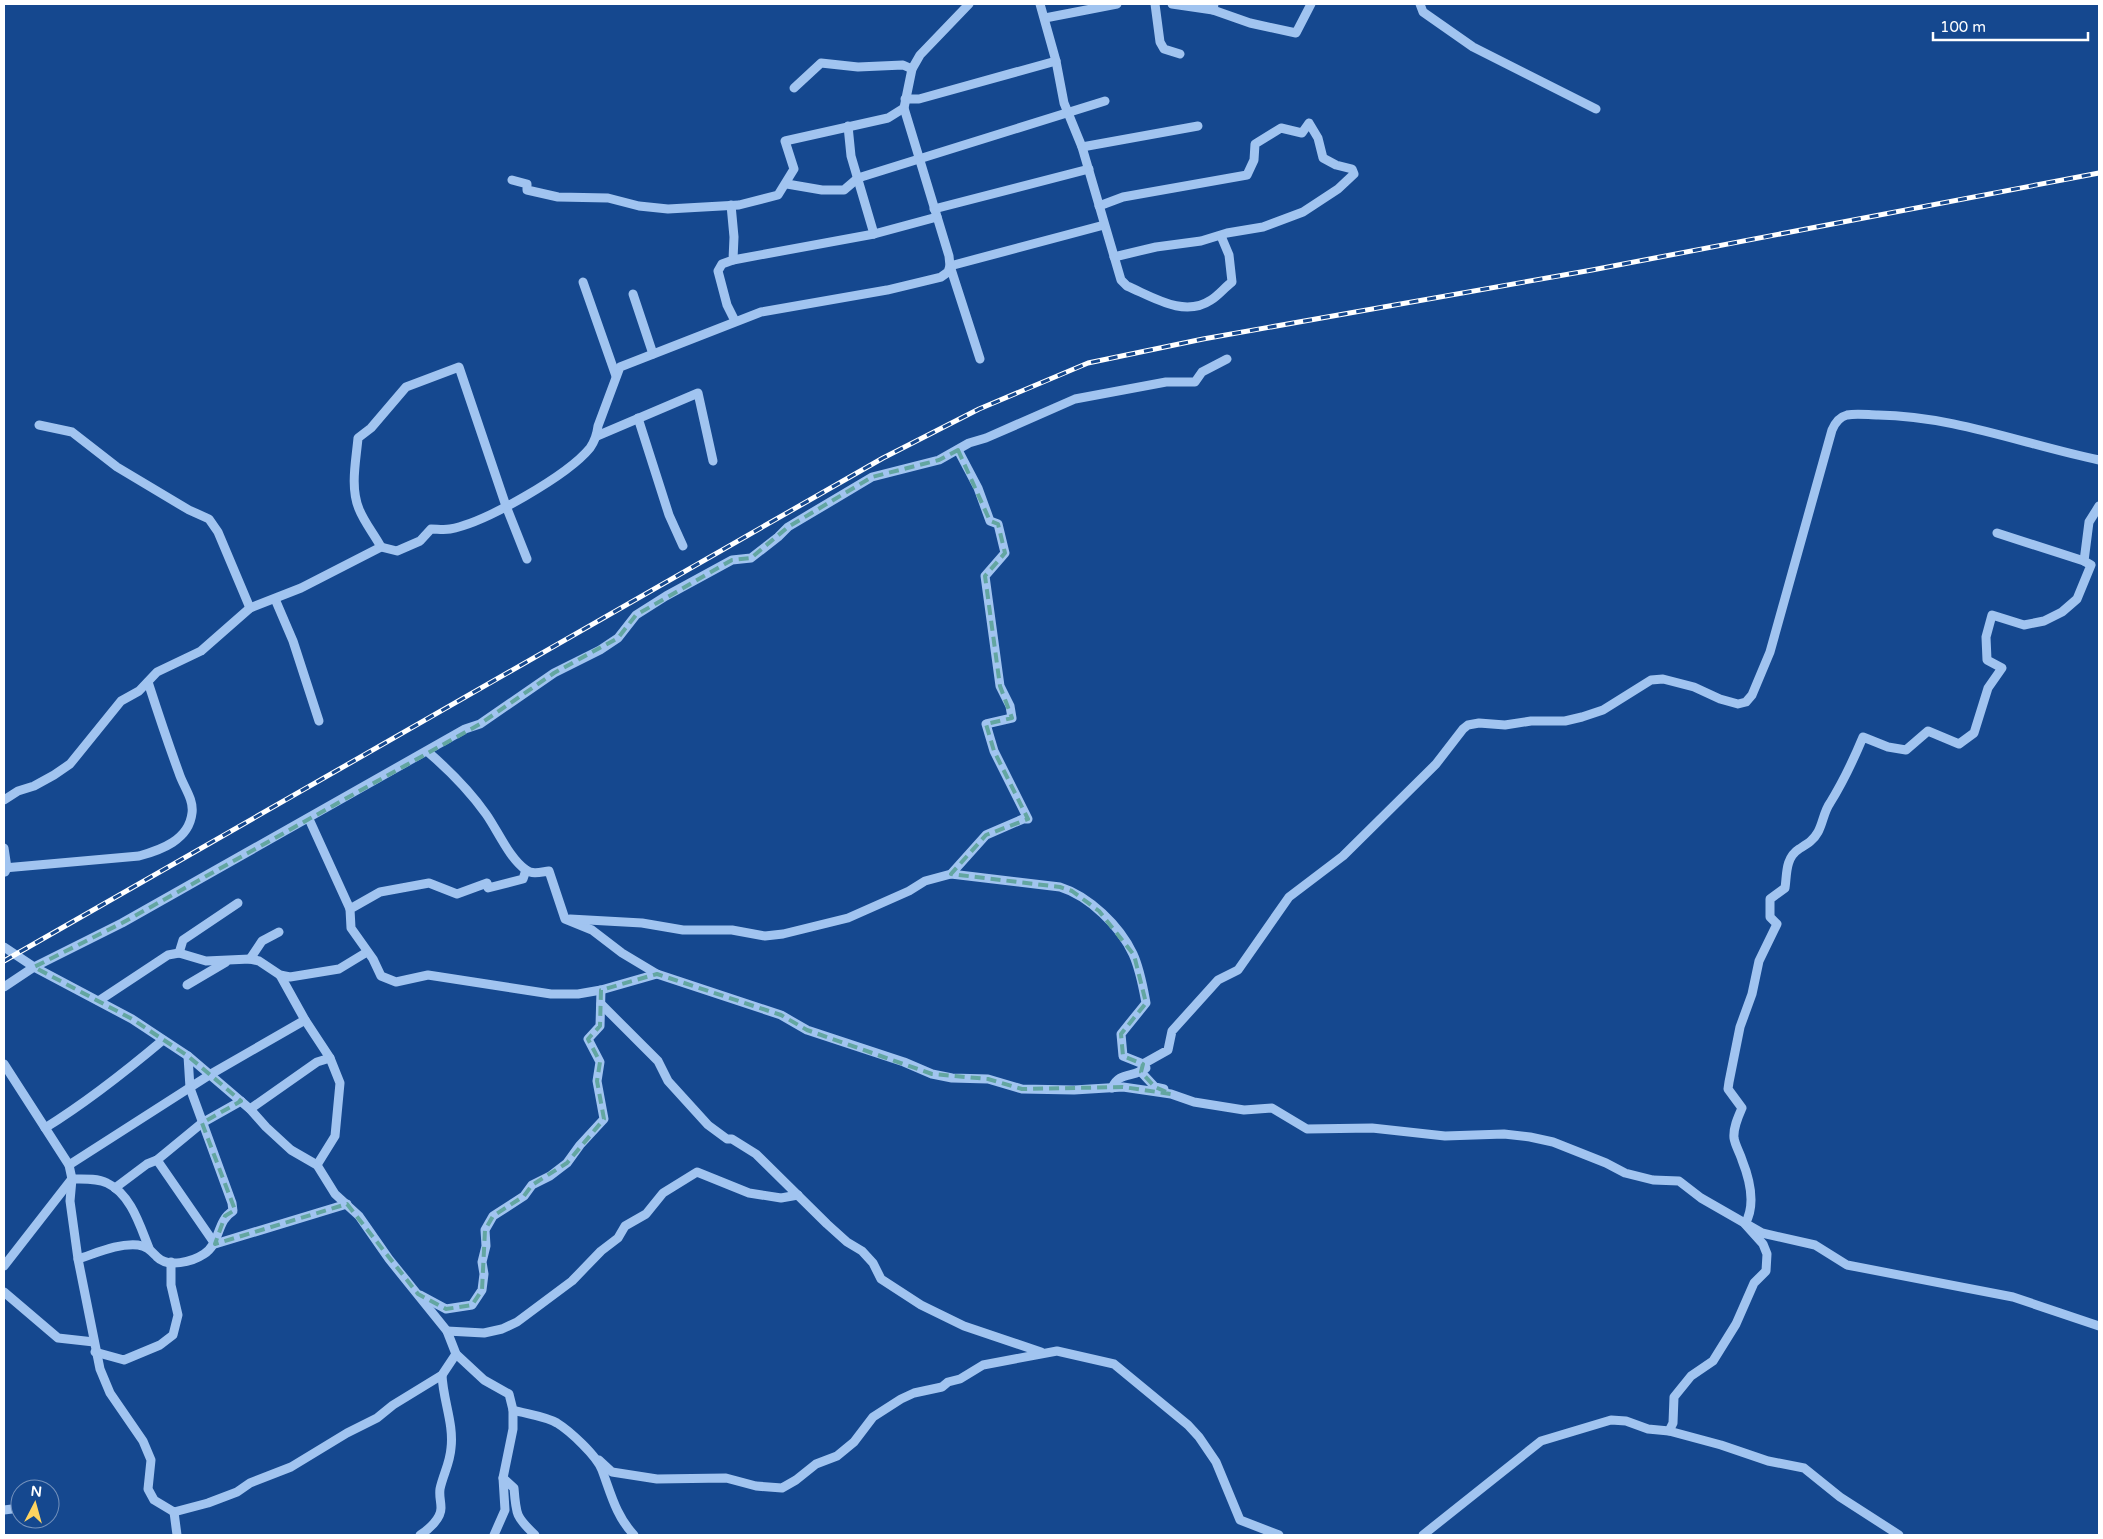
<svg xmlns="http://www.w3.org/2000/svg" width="2103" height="1539" viewBox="0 0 2103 1539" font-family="'Varela Round',sans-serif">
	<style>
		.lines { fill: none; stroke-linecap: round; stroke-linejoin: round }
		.minor { stroke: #a1c4f0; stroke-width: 9 }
		.rail-casing { stroke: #fff; stroke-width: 5 }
		.rail { stroke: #15488f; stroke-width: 3; stroke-dasharray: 9; stroke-linecap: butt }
		.marked { fill: none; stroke: #63a6a1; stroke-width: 4; stroke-dasharray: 10 6; stroke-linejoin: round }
	</style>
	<rect width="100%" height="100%" fill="#15488f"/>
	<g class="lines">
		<!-- minor -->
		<g class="minor">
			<polyline points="969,4 920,55 912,69 904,108 949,256 950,266 980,359"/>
			<path d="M1040 4 1056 61 1064 103 1082 147 1121 280 1127 286C1153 297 1184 318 1211 300 1219 295 1225 287 1232 282L1229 255 1221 236"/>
			<polyline points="1155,4 1160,42 1164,49 1180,54"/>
			<polyline points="1172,4 1213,10 1214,4"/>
			<polyline points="1420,4 1423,12 1473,47 1596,109"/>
			<polyline points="1213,10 1250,23 1296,33 1311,4"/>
			<polyline points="1045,18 1117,4"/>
			<polyline points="794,88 821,63 858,67 903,65 912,69"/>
			<polyline points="905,99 919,99 1056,61"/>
			<polyline points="848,126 851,156 874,234"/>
			<polyline points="1082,147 1198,126"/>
			<polyline points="512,180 527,184 527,190 558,197 608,198 639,206 668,209 739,205 778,195 794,169 785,141 888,118 904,108"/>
			<polyline points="787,184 822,190 844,190 858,178 1105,101"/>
			<polyline points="731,205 734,237 733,260 722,264 718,271 727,305 735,321"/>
			<polyline points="1099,206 1123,197 1247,175 1254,160 1255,144 1281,128 1302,133 1309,123 1318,138 1323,158 1336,165 1352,169 1354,174 1338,189 1303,212 1263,227 1227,233 1201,241 1156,247 1114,257"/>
			<polyline points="934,209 1089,169"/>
			<polyline points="733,260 874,234 937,217"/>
			<polyline points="583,282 616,376"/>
			<polyline points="633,294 653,354"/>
			<polyline points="638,418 669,515 683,546"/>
			<polyline points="39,425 72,432 117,467 189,510 209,519 218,532 250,608"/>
			<polyline points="597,436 698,393 713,461"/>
			<polyline points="1997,533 2084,561"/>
			<path d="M381 547C374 534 364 522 359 509 350 487 356 461 358 438L371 428 406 387 459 367 506 506 527 559"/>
			<polyline points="275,599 293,641 319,721"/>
			<path d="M428 752C450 771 469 790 486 814 498 831 509 858 526 870 533 875 541 872 549 871L565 919 592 930 622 953 657 974 781 1015 807 1030 904 1062 932 1074 952 1078 988 1079 1022 1089 1074 1090 1123 1087 1171 1094 1194 1102 1244 1110 1272 1108 1307 1129 1372 1128 1445 1136 1504 1134 1530 1137 1553 1142 1606 1163 1625 1173 1653 1180 1679 1181 1701 1198 1762 1233 1815 1245 1847 1265 2013 1297 2099 1326"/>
			<path d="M4 800 18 791 34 786 54 775 70 764 121 701 139 691 157 672 201 651 250 608 301 588 381 547 397 551 420 541 431 529C437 529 444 530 450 529 485 523 568 475 590 448 595 441 597 434 598 426L620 367 761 312 887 290 941 277 948 272 950 266 1104 225"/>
			<polyline points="309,819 350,909"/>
			<polyline points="4,848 7,868 5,872"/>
			<path d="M4 868 139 856C161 850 189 840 192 813 194 799 183 786 179 773 168 743 158 713 148 682"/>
			<polyline points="526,870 523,879 488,888 487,883 457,894 429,883 380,892 350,909 351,928 373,959 381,976 396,982 428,975 551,994 578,994 601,990 657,974"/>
			<path d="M951 874 1060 887C1089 896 1120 926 1133 954 1140 969 1143 987 1146 1003L1121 1034 1123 1056 1143 1064 1141 1072"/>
			<polyline points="570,919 642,923 683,930 732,930 765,936 783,934 848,918 909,891 925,881 951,874 986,835 1023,819 1028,819 994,751 986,724 1012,718 1010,706 1000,686 985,576 1005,553 998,524 990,521 978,488 958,450"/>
			<path d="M4 947 34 967 132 1019 188 1056 250 1109 266 1127 291 1150 317 1165 335 1194 359 1216 389 1259 447 1331 456 1354 484 1380 509 1394 513 1410C526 1414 545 1416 557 1423 570 1431 597 1456 602 1470 611 1494 616 1516 634 1535"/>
			<polyline points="179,953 183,940 238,903"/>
			<polyline points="250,959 262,941 279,932"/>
			<polyline points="280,975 305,1020 330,1058 340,1083 335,1136 317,1165"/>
			<polyline points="187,985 226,962"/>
			<polyline points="4,987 34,967 122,923 465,729 480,724 554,673 600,650 618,638 636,615 666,596 732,560 751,558 778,537 788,527 872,477 939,460 969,443 986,438 1075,399 1166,382 1195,382 1202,372 1227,359"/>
			<polyline points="100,1000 168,955 179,953 206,961 250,959 259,961 280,975 290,977 339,969 367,952"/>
			<polyline points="601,1004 658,1061 668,1081 708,1125 727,1139 732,1139 756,1154 827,1224 847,1242 862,1251 873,1263 881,1279 921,1305 964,1326 1041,1352"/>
			<polyline points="4,1064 69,1165 72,1179 70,1201 78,1259 100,1369 110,1393 143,1441 151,1460 148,1489 154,1500 174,1512 208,1503 237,1492 250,1483 291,1467 347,1433 377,1418 393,1405 442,1375 456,1354"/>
			<path d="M1143 1064 1168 1050 1172 1031 1218 980 1238 970 1289 897 1343 856 1436 764 1463 729 1468 725 1479 723 1505 725 1531 721H1565L1582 717 1603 710 1651 680 1663 679 1694 687 1720 699 1738 704 1746 702 1752 695 1770 652 1832 430C1835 423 1839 417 1847 415 1857 413 1869 415 1878 415 1954 416 2026 445 2099 460"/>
			<polyline points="1141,1072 1155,1087 1164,1089"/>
			<path d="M1112 1088C1119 1071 1134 1078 1146 1068"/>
			<polyline points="250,1109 317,1062 330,1058"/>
			<path d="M45 1128C87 1102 125 1072 163 1040"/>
			<polyline points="157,1160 215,1244 347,1204"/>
			<polyline points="69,1165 211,1074 305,1020"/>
			<path d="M72 1179C83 1179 97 1178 107 1183 131 1194 140 1226 149 1248"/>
			<polyline points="115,1188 147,1164 157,1160 202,1123 241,1101"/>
			<path d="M78 1259C97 1253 118 1243 138 1245 147 1246 151 1251 157 1257 168 1268 192 1262 204 1254 221 1243 216 1221 233 1211L232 1203 190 1088 188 1056"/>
			<polyline points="4,1266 71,1180"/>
			<polyline points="4,1292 58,1338 94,1342"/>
			<polyline points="420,1295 446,1309 472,1305 482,1290 484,1274 482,1262 486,1246 485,1230 493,1216 524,1196 532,1185 550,1176 567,1163 580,1145 604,1119 597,1081 600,1062 588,1039 600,1026 601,990"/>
			<polyline points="447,1331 484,1333 502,1329 517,1322 572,1281 601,1251 618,1238 625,1226 646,1214 663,1193 697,1172 749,1193 781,1198 798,1195"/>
			<polyline points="95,1352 124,1360 160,1345 173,1335 178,1315 171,1285 171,1262"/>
			<path d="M1669 1431 1673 1423 1674 1397 1691 1376 1713 1361 1736 1324 1754 1283 1766 1271 1767 1254 1763 1244 1745 1224C1756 1205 1750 1180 1742 1160 1740 1153 1735 1145 1734 1138 1733 1128 1738 1117 1742 1108L1728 1089 1729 1082 1740 1027 1752 994 1759 961 1777 924 1770 917V899L1785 888C1787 875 1785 858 1799 849 1807 844 1813 841 1818 832 1823 823 1824 811 1830 803 1843 782 1853 761 1863 737L1888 747 1906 750 1928 731 1959 744 1974 733 1988 688 2002 668 1987 660 1986 637 1992 615 2024 625 2044 621 2062 612 2077 599 2091 565 2084 561 2089 522 2099 506"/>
			<polyline points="599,1460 612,1472 657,1479 726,1478 756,1486 782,1488 796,1480 816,1464 837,1456 854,1442 873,1417 901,1399 914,1393 942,1387 948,1382 960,1379 983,1365 1057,1351 1114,1364 1188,1425 1199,1437 1216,1462 1240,1520 1279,1535"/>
			<path d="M503 1478 514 1488C516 1515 516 1517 535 1535"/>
			<polyline points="4,1510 20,1508"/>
			<polyline points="174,1512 177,1535"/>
			<path d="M420 1535C428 1530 441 1519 441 1508 441 1501 439 1496 440 1489 443 1475 450 1463 451 1448 454 1424 443 1400 442 1375"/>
			<polyline points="494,1535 505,1510 503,1478 513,1429 513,1410"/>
			<polyline points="1423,1535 1541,1441 1611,1420 1626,1421 1648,1429 1669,1431 1721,1445 1768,1461 1804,1468 1840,1497 1899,1535"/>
		</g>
		<!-- rail casing -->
		<g class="rail-casing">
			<polyline id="rail" points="4,961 883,458 979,409 1088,363 1203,339 1592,270 2099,173"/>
		</g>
		<!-- rail -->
		<use href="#rail" class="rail"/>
	</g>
	<!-- marked area -->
	<path class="marked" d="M958 450 990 521 998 524 1005 553 985 576 1000 686 1012 718 986 724 994 751 1028 819 986 835 951 874 1060 887 1072 891 1099 911 1134 955 1146 1003 1121 1034 1123 1056 1143 1064 1141 1072 1155 1087 1171 1094 1123 1087 1022 1089 988 1079 932 1074 807 1030 781 1015 657 974 601 990 600 1026 588 1039 600 1062 597 1081 604 1119 567 1163 532 1185 524 1196 493 1216 485 1230 482 1290 472 1305 446 1309 418 1294 347 1204 215 1244 225 1216 235 1210 202 1123 241 1101 188 1056 132 1019 34 967 122 923 480 724 554 673 618 638 636 615 732 560 751 558 788 527 872 477 939 460Z"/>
	<!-- border -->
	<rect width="2103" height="1539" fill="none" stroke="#ffffff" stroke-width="10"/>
	<!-- north arrow -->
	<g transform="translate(35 1504) rotate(6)"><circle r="24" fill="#15488f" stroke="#7391bc"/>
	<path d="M0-4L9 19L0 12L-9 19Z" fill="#ffd460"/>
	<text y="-8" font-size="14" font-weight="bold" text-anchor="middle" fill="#ffffff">N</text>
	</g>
	<!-- scale -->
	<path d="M1933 32v8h155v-8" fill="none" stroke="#ffffff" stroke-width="2.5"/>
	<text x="1940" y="32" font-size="15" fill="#ffffff" stroke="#15488f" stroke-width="4" paint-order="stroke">100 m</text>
</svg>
